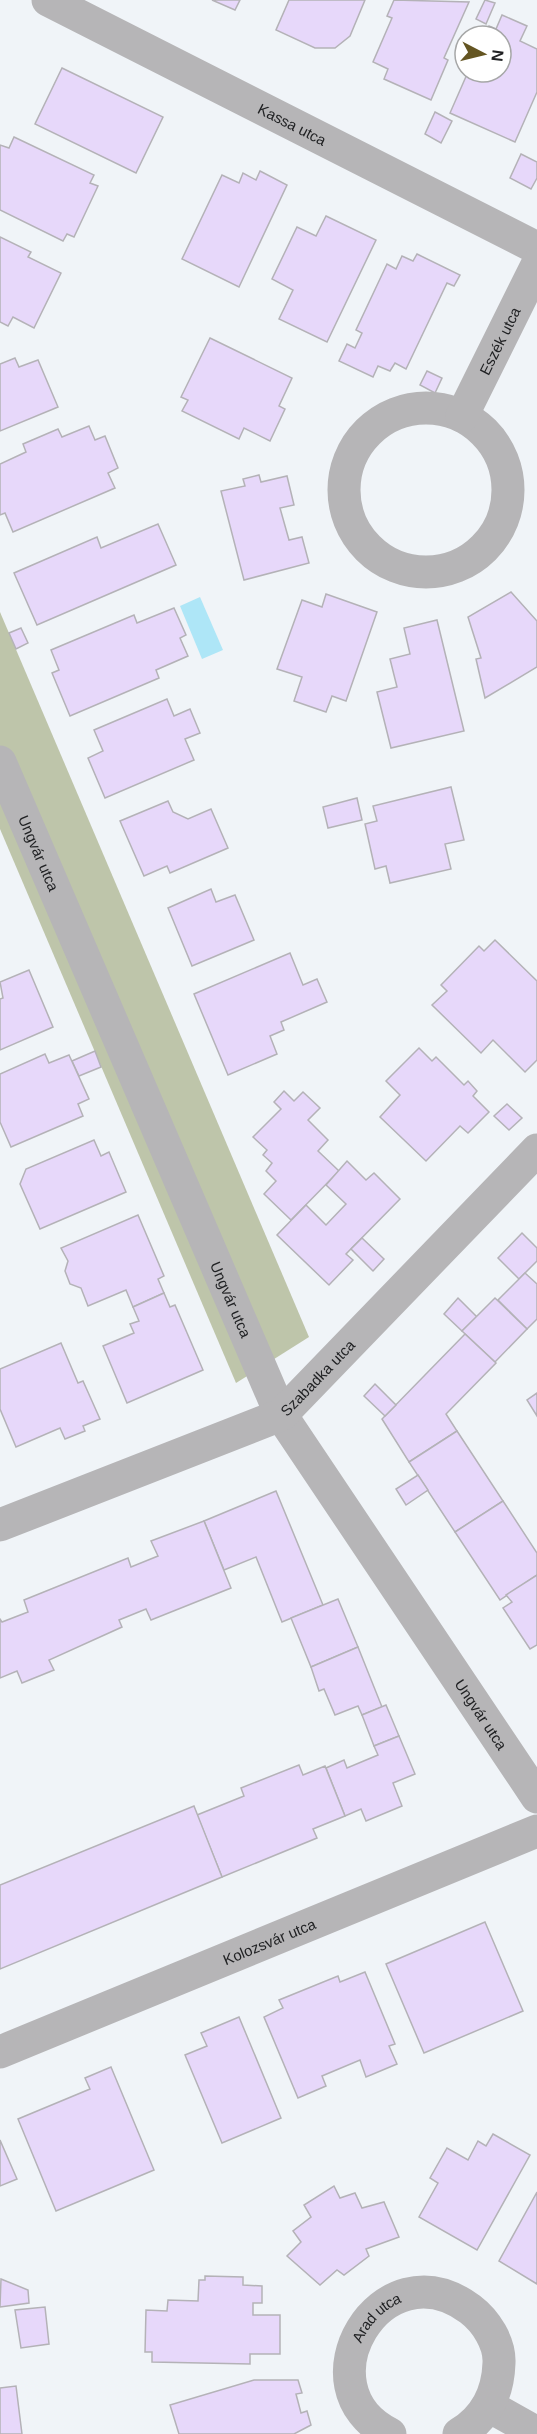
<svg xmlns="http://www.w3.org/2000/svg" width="537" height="2434" viewBox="0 0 537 2434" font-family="Arial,sans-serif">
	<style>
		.green { fill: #bec5aa }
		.water { fill: #aee6f7 }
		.building { fill: #e7d8fa; stroke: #b4b2b7; stroke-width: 1.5 }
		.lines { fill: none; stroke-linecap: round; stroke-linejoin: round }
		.minor { stroke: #b6b5b7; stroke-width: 33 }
		.labels { text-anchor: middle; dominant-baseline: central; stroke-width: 5; stroke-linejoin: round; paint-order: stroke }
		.street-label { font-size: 15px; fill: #212224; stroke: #fff }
	</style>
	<rect width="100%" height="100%" fill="#f0f4f8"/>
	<!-- green -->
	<polygon class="green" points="0,612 309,1337 236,1383 0,829"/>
	<!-- water -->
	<polygon class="water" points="200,597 223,650 202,659 180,606"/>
	<!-- building -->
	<g class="building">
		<polygon points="212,0 240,0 235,10"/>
		<polygon points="289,0 365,0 350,36 335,48 315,48 276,30"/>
		<polygon points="394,0 469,2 444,58 448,60 431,100 384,79 388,69 373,62 392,18 387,16"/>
		<polygon points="485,0 495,3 486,24 476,19"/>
		<polygon points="502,15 527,26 520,41 537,49 537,92 515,142 450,113 468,72 501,72 501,36 484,36 489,26 496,29"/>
		<polygon points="62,68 163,117 136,173 35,124"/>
		<polygon points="435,112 452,121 441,143 425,134"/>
		<polygon points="14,137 94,175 90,183 98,186 74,237 67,234 63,241 0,210 0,145 9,148"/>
		<polygon points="521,154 537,162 537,178 531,189 510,178"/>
		<polygon points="260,171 287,185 239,287 182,259 222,175 239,183 243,173 256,180"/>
		<polygon points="326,216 376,240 327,342 279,319 293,290 272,279 297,227 316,236"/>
		<polygon points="0,237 31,252 28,257 61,273 34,328 13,317 8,326 0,322"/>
		<polygon points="417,254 460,275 454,286 447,283 406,369 395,363 390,371 378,366 373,377 339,361 347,344 355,348 362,333 356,330 387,264 396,269 402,256 413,261"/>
		<polygon points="210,338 292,378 279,406 285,409 270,441 244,428 239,439 182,411 188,400 181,397"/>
		<polygon points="15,358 19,367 38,360 58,407 0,431 0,364"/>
		<polygon points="427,371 442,378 435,393 420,385"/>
		<polygon points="89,426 95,440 105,436 118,468 108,473 115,488 13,532 5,513 0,515 0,464 26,452 23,444 58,429 62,437"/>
		<polygon points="259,475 261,482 287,476 294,505 280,508 289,540 302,537 309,563 244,580 221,491 245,486 243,479"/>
		<polygon points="158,524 176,565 37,625 14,573 97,537 101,548"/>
		<polygon points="511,592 537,621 537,667 485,698 476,659 481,658 468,617"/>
		<polygon points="326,594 377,612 346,701 332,696 326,712 294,701 302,677 277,669 302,600 322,607"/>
		<polygon points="174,608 186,635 180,638 188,656 156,670 159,678 70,716 52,673 59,670 51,650 134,615 137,623"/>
		<polygon points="437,620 464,731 391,748 377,692 397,687 390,659 410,654 404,628"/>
		<polygon points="21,628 28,643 16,649 9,633"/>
		<polygon points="167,699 174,716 190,709 200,733 185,739 194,760 105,798 88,758 103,751 94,730"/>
		<polygon points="451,787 464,840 445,844 451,869 390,883 386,866 375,869 365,824 377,821 373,806"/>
		<polygon points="357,798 362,820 328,828 323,807"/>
		<polygon points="168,801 173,812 188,819 211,809 228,848 170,873 167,866 144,876 120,821"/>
		<polygon points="211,889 216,902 235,895 254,940 192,966 168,908"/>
		<polygon points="495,940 537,981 537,1060 525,1072 493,1040 481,1053 432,1005 447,991 441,985 479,946 484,951"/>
		<polygon points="290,953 303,985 317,979 327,1002 281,1022 284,1030 270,1036 277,1054 228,1075 194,994"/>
		<polygon points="29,970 53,1027 0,1050 0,999 3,998 0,982"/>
		<polygon points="419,1048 432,1061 436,1057 464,1085 468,1081 477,1091 473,1096 489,1112 468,1133 460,1126 426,1161 380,1117 400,1095 386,1081"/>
		<polygon points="95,1051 101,1067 79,1076 72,1061"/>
		<polygon points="45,1054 49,1063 69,1055 89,1099 78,1104 83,1116 11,1147 0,1122 0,1074"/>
		<polygon points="284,1091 294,1101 303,1092 320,1108 308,1120 328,1140 318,1151 339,1171 291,1220 264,1194 276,1181 266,1171 272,1163 263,1155 267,1150 253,1137 281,1109 274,1102"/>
		<polygon points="507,1104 522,1118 509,1130 494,1116"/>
		<polygon points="94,1140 101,1156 109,1152 126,1192 40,1229 20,1184 26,1169"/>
		<polygon points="347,1161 366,1180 374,1173 400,1199 346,1254 353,1260 329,1285 277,1235 306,1205 326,1225 346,1204 326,1185"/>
		<polygon points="138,1215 164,1276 158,1279 164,1293 133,1307 126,1290 88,1306 81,1288 70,1284 65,1271 68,1261 61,1248"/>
		<polygon points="522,1233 537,1248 537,1261 519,1279 498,1258"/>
		<polygon points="362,1238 384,1259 373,1271 351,1249"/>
		<polygon points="525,1273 537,1284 537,1319 527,1329 498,1300"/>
		<polygon points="164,1293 170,1307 175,1305 203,1370 127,1403 103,1346 134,1333 130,1324 139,1321 133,1307"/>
		<polygon points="458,1298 477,1317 462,1331 444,1314"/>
		<polygon points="495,1298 527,1329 495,1362 462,1331"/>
		<polygon points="465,1334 496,1363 446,1414 457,1431 409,1462 382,1419"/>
		<polygon points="61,1343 78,1383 83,1381 100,1419 83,1426 85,1431 65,1439 60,1428 16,1447 0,1409 0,1369"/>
		<polygon points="375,1384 396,1405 385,1416 364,1396"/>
		<polygon points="537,1393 537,1416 527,1400"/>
		<polygon points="457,1431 503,1501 455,1532 409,1462"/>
		<polygon points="418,1475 428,1490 406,1505 396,1489"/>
		<polygon points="276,1491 323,1605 282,1622 256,1557 224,1570 204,1521"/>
		<polygon points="503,1501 537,1553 537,1575 500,1600 455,1532"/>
		<polygon points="204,1521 231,1588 151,1620 146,1609 119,1620 122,1627 49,1660 54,1670 22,1683 17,1671 0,1678 0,1619 2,1622 28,1612 24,1600 128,1558 131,1567 158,1556 151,1541"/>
		<polygon points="537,1575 537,1645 530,1649 503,1608 512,1602 506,1595"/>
		<polygon points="338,1599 358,1647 311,1667 291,1618"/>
		<polygon points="358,1647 382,1707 362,1715 358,1706 335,1715 324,1689 319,1691 311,1667"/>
		<polygon points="386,1705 399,1736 374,1746 362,1715"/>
		<polygon points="399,1736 415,1774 393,1783 402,1806 366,1821 361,1809 345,1816 326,1768 344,1760 347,1768 378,1755 374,1746"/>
		<polygon points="299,1765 303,1775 325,1766 345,1816 313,1829 317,1838 222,1877 197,1815 244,1796 241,1788"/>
		<polygon points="194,1806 222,1877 0,1969 0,1885"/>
		<polygon points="485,1922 523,2011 424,2053 386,1964"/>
		<polygon points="365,1972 395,2044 389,2046 397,2064 366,2077 360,2060 322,2076 326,2086 298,2098 264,2017 283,2008 279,2000 338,1976 340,1982"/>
		<polygon points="239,2017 281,2118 222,2143 185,2055 207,2046 201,2033"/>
		<polygon points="111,2067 154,2170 56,2211 18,2119 90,2089 85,2078"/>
		<polygon points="493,2134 530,2155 477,2250 419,2217 438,2183 430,2178 447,2148 468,2160 478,2141 486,2146"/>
		<polygon points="0,2140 17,2179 0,2186"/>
		<polygon points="334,2186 340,2198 355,2193 362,2208 384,2202 399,2237 366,2249 369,2256 344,2275 337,2270 320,2285 287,2256 301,2242 293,2231 311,2217 304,2205"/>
		<polygon points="537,2192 537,2284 499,2261"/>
		<polygon points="205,2276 243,2277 243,2285 262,2286 262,2303 253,2303 253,2315 280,2315 280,2354 250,2354 250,2364 152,2362 152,2352 145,2352 146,2310 167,2311 168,2300 198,2301 199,2280 205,2280"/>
		<polygon points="1,2279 28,2290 29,2303 0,2307"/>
		<polygon points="45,2307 49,2344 21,2348 15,2310"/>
		<polygon points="254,2380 298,2380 302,2393 296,2394 301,2413 307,2411 311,2425 294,2434 179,2434 170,2405"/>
		<polygon points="16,2386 22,2434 0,2434 0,2388"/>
	</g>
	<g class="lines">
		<!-- minor -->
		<g class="minor">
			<path id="s1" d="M48 0 537 248"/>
			<circle cx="426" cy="490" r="82"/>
			<path id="s2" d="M462 416 537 265"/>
			<path id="s3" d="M0 762 281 1415 537 1797"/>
			<path id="s4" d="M0 1525 281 1415 537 1150"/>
			<path id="s5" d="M0 2052 537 1831"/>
			<polyline points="489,2406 537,2433"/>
			<path id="s6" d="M390 2434C297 2388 381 2243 470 2309 486 2321 500 2343 499 2363 498 2394 486 2418 459 2434"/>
		</g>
	</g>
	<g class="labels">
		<!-- street labels -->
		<g class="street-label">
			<text stroke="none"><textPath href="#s1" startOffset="274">Kassa utca</textPath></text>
			<text stroke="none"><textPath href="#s2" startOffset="84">Eszék utca</textPath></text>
			<text stroke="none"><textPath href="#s3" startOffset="99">Ungvár utca</textPath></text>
			<text stroke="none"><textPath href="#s3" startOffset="585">Ungvár utca</textPath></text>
			<text stroke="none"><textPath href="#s4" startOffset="354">Szabadka utca</textPath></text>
			<text stroke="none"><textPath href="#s3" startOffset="1071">Ungvár utca</textPath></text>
			<text stroke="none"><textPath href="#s5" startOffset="291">Kolozsvár utca</textPath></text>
			<text stroke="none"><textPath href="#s6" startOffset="142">Arad utca</textPath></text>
		</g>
	</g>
	<!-- north arrow -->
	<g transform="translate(483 54) rotate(97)"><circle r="28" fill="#ffffff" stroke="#a6a7a7" stroke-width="1.5"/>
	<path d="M0-4.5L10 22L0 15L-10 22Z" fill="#645522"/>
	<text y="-9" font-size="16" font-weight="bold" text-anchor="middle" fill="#212224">N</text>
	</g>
</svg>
